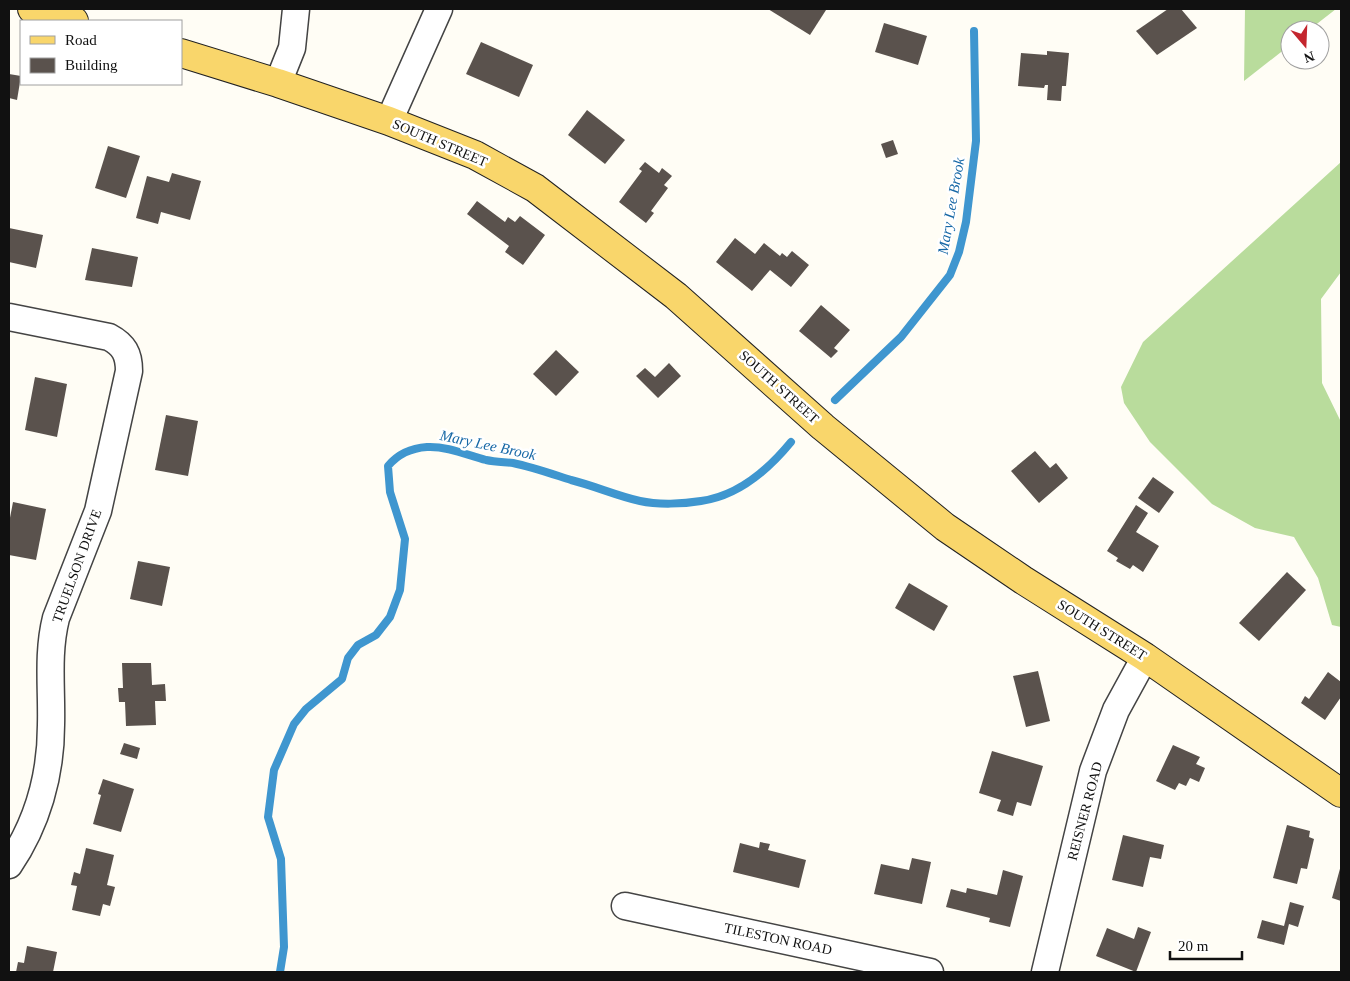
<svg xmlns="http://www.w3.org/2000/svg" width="1350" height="981" viewBox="0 0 1350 981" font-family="'Times New Roman',serif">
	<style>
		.forest { fill: #b9dc9c }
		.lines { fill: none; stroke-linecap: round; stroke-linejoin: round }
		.stream { stroke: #3f96cf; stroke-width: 8 }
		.building { fill: #5a524d }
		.minor-casing { stroke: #444; stroke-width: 29 }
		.major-casing { stroke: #222; stroke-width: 30 }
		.minor { stroke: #fff; stroke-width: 26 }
		.major { stroke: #f9d66b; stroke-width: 28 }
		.labels { text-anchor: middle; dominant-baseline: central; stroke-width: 5; stroke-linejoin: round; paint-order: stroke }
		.street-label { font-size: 14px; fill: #111; stroke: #fff }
		.water-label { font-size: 15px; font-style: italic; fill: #1768a6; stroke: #fff }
	</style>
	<rect width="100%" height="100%" fill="#fffdf5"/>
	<!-- forest -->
	<g class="forest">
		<polygon points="1245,9 1336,9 1309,30 1290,30 1290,45 1244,81"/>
		<polygon points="1341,162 1341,272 1321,299 1322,383 1341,422 1341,627 1332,625 1318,578 1294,537 1255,528 1212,504 1150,442 1124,403 1121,387 1143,342"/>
	</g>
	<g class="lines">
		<!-- stream -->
		<g class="stream">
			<polyline points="835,400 901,337 950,275 959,252 966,222 976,141 974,31"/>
			<path d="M280 972 284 947 281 859 268 817 274 770 294 724 306 709 342 679 348 658 358 645 376 635 390 617 400 590 405 539 390 492 388 466C398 454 411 448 427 447 447 446 467 455 486 460 495 462 504 462 513 463 532 467 552 474 571 480 595 486 617 496 640 501 658 505 683 504 701 501 738 496 768 470 791 442"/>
		</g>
	</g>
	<!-- building -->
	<g class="building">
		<polygon points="768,9 824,9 826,10 810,35"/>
		<polygon points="1168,9 1181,9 1197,28 1157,55 1136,31"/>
		<polygon points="884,23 927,36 918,65 875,52"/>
		<polygon points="481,42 533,65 519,97 466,74"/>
		<polygon points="1047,51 1069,53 1066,86 1062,86 1061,101 1047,100 1048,85 1045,85 1044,88 1018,86 1021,53 1047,55"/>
		<polygon points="9,74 21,76 17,100 9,98"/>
		<polygon points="587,110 625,140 605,164 568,135"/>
		<polygon points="893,140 898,154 886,158 881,144"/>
		<polygon points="108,146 140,156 126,198 95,188"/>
		<polygon points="645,162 659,173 662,168 672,176 664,185 668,188 651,211 654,213 646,223 619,202 642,171 639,169"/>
		<polygon points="172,173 201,181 190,220 161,212 158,224 136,218 147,176 169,182"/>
		<polygon points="477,201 505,222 508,217 515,222 520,216 545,235 523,265 505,252 509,246 467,214"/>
		<polygon points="9,228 43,235 36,268 9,262"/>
		<polygon points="735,238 755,254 764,243 780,256 782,253 787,257 792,251 809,265 791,287 770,270 752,291 716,262"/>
		<polygon points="92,248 138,257 132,287 85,280"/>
		<polygon points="821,305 850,330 834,348 838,351 831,358 799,331"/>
		<polygon points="556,350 579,372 556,396 533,374"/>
		<polygon points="669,363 681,376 658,398 636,376 645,368 655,377"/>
		<polygon points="35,377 67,384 57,437 25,430"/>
		<polygon points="166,415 198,421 188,476 155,470"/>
		<polygon points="1035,451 1050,468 1056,463 1068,478 1039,503 1011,471"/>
		<polygon points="1153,477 1174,492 1159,513 1138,498"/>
		<polygon points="13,502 46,509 36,560 9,555 9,523"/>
		<polygon points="1136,505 1148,513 1136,532 1159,546 1143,572 1133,565 1130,569 1116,561 1118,558 1107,551"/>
		<polygon points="138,561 170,567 162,606 130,599"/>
		<polygon points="1287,572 1306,590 1259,641 1239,623"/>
		<polygon points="909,583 948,606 934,631 895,608"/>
		<polygon points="122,663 151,663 152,685 165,684 166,701 155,701 156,725 126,726 125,702 119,702 118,688 123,688"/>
		<polygon points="1038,671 1050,721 1026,727 1013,676"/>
		<polygon points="1328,672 1341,682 1341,697 1325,720 1301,703 1305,696 1309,699"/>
		<polygon points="124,743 140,748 137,759 120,754"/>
		<polygon points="1173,745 1200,757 1196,764 1205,768 1199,782 1190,778 1186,786 1179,783 1175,790 1156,781"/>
		<polygon points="992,751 1043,766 1031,806 1017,802 1013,816 997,811 1001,800 979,793"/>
		<polygon points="103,779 134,789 121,832 93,824 101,795 98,794"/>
		<polygon points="1287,825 1310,831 1309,837 1314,839 1307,869 1301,868 1297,884 1273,878"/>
		<polygon points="1123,835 1164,845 1161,859 1150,857 1143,887 1112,880"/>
		<polygon points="760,842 770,844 768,850 806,860 799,888 733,872 740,843 759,848"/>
		<polygon points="86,848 114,855 107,885 115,887 110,906 103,904 100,916 72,910 77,886 71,885 74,872 80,874"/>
		<polygon points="912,858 931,862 922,904 874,894 881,864 909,870"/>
		<polygon points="1341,865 1341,901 1332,898"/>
		<polygon points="1003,870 1023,876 1010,927 989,922 990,918 946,907 951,889 966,893 967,888 997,895"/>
		<polygon points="1290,902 1304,906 1298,927 1289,924 1284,945 1257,938 1262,920 1284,926"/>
		<polygon points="1138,927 1151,932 1136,972 1096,956 1107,928 1134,939"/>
		<polygon points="27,946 57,952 53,972 16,972 18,962 24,963"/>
	</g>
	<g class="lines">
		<!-- minor casing -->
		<g class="minor-casing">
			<g id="minor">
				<polyline points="278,83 292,48 296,9"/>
				<polyline points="389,121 439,9"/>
				<path d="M9 317 109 337C124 345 129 354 129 371L98 511 56 618C47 654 52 689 51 725 51 775 37 824 9 865"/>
				<polyline points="625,906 930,972"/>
				<polyline points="1045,972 1093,771 1116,710 1145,657"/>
			</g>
		</g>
		<!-- major casing -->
		<g class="major-casing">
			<g id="major">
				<polyline points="32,9 74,21"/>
				<polyline points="181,53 278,83 389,121 475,155 535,188 676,296 823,427 945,527 1023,580 1145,657 1341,793"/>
			</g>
		</g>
		<!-- minor -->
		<use href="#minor" class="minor"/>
		<!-- major -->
		<use href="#major" class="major"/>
	</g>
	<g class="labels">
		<!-- street labels -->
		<g class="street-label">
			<text transform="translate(440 143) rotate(23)">SOUTH STREET</text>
			<text transform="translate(779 387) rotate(42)">SOUTH STREET</text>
			<text transform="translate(77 566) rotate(-70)">TRUELSON DRIVE</text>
			<text transform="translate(1102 630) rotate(32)">SOUTH STREET</text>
			<text transform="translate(1085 811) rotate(-75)">REISNER ROAD</text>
			<text transform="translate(778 939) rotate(12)">TILESTON ROAD</text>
		</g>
		<!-- water labels -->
		<g class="water-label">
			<text transform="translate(951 206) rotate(-80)">Mary Lee Brook</text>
			<text transform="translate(488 445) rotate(12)">Mary Lee Brook</text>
		</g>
	</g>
	<!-- border -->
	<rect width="1350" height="981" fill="none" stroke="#111111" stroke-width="20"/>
	<!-- legend -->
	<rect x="20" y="20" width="162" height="65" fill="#ffffff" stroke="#a0a0a0"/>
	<rect x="30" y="36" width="25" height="8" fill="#f9d66b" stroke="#a0a0a0"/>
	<text x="65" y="45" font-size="15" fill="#111111">Road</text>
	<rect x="30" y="58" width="25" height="15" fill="#5a524d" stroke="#a0a0a0"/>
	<text x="65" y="70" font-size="15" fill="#111111">Building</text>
	<!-- north arrow -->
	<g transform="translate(1305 45) rotate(161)"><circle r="24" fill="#ffffff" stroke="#a0a0a0"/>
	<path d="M0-4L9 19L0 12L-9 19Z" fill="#c4262e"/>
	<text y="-8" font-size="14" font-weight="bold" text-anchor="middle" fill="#111111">N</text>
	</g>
	<!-- scale -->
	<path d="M1170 951v8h72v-8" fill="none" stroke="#111111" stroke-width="2.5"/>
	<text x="1178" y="951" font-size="15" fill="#111111" stroke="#ffffff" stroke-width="4" paint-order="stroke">20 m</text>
</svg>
